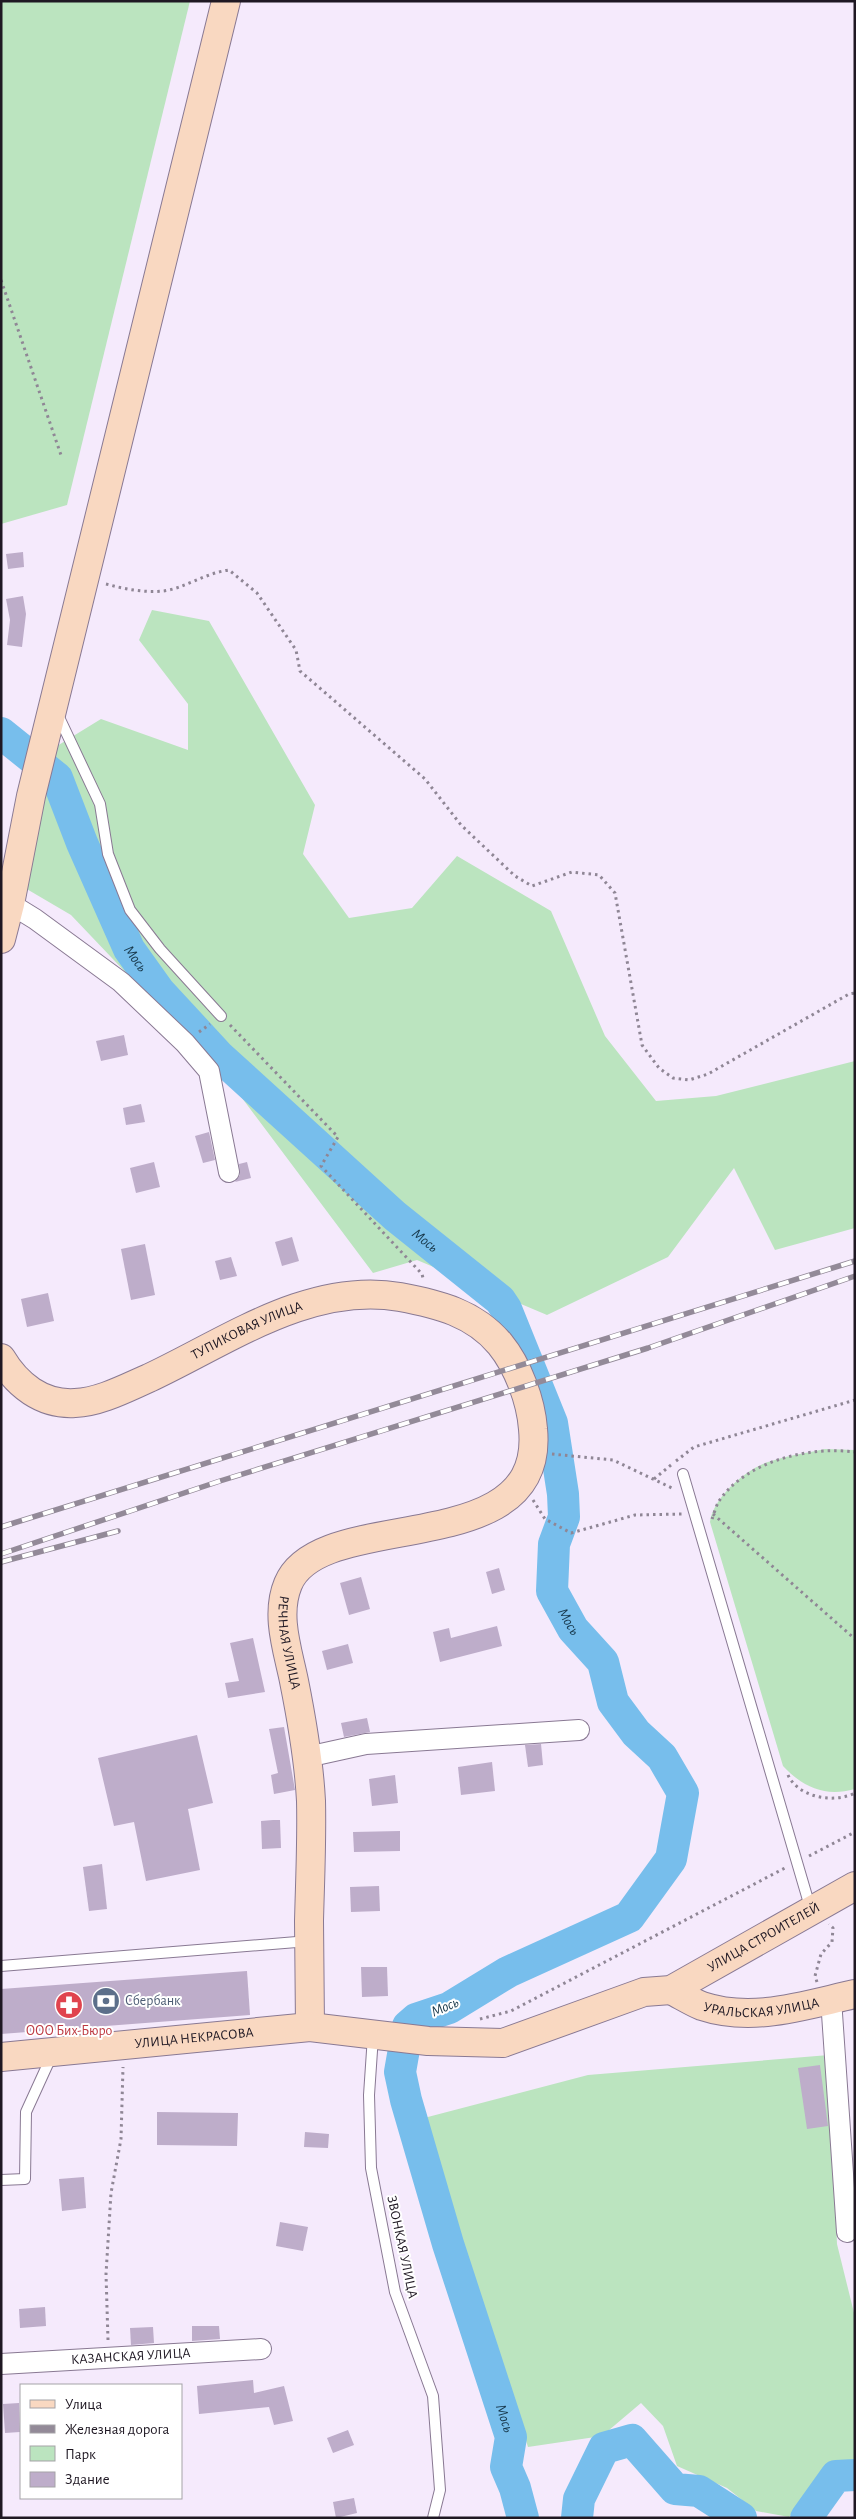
<svg xmlns="http://www.w3.org/2000/svg" width="856" height="2519" viewBox="0 0 856 2519" font-family="'Alegreya Sans',sans-serif">
	<style>
		.green { fill: #bbe4bf }
		.lines { fill: none; stroke-linecap: round; stroke-linejoin: round }
		.river { stroke: #77beec; stroke-width: 32 }
		.building { fill: #beadca }
		.lane-casing { stroke: #897993; stroke-width: 12 }
		.street-casing { stroke: #897993; stroke-width: 22 }
		.secondary-casing { stroke: #897993; stroke-width: 30 }
		.path { stroke: #8f8695; stroke-width: 3; stroke-dasharray: 2.5 4; stroke-linecap: butt }
		.lane { stroke: #fff; stroke-width: 10 }
		.street { stroke: #fff; stroke-width: 20 }
		.secondary { stroke: #f9d8c1; stroke-width: 28 }
		.rail-casing { stroke: #938a98; stroke-width: 5.5 }
		.rail { stroke: #fff; stroke-width: 4; stroke-dasharray: 11; stroke-linecap: butt }
		.labels { text-anchor: middle; dominant-baseline: central; stroke-width: 4; stroke-linejoin: round; paint-order: stroke }
		.street-label { font-size: 14px; fill: #1f1823; stroke: #fff }
		.service-label { font-size: 14px; fill: #4e5e75; stroke: #fff; text-anchor: start }
		.health-label { font-size: 14px; fill: #be3a42; stroke: #fff }
		.water-label { font-size: 15px; font-style: italic; fill: #17374a; stroke: #fff }
	</style>
	<rect width="100%" height="100%" fill="#f5eafc"/>
	<!-- green -->
	<g class="green">
		<polygon points="1,1 190,1 67,505 1,524"/>
		<polygon points="152,610 209,621 315,805 303,854 349,918 412,908 457,856 551,911 605,1036 656,1101 716,1096 855,1061 855,1228 775,1250 734,1168 668,1257 547,1315 417,1260 373,1273 230,1082 71,915 25,888 57,746 101,719 188,750 188,704 139,640"/>
		<path d="M825 1449 855 1450V1789C825 1797 804 1788 783 1766L710 1522C713 1498 745 1470 768 1462 786 1456 806 1453 825 1449Z"/>
		<polygon points="829,2055 837,2244 855,2317 855,2469 831,2473 789,2517 756,2511 727,2488 677,2466 663,2426 641,2403 602,2436 528,2447 424,2118 588,2075"/>
	</g>
	<g class="lines">
		<!-- river -->
		<g class="river">
			<path id="s1" d="M1 733 57 778 82 843 129 949 159 991 219 1056 395 1216 500 1300 506 1309 552 1423 563 1494 564 1517 554 1544 552 1591 573 1629 603 1662 613 1702 636 1733 662 1757 683 1793 671 1859 629 1917 508 1972 449 2008 416 2019 408 2026 400 2072 406 2100 448 2244 511 2437 506 2467 515 2488 523 2518"/>
			<polyline points="577,2518 579,2499 604,2448 632,2440 675,2489 699,2491 741,2518"/>
			<polyline points="806,2518 836,2476 855,2475"/>
		</g>
	</g>
	<!-- building -->
	<g class="building">
		<polygon points="23,552 24,567 8,569 6,554"/>
		<polygon points="23,596 26,614 22,647 7,645 10,620 6,599"/>
		<polygon points="124,1035 128,1055 101,1061 96,1041"/>
		<polygon points="141,1104 145,1122 126,1125 123,1108"/>
		<polygon points="209,1132 215,1160 203,1163 195,1136"/>
		<polygon points="154,1162 160,1187 136,1193 130,1168"/>
		<polygon points="247,1162 251,1178 235,1182 240,1175 239,1164"/>
		<polygon points="292,1237 299,1261 282,1266 275,1242"/>
		<polygon points="145,1244 155,1295 131,1300 121,1249"/>
		<polygon points="231,1257 237,1276 220,1280 215,1261"/>
		<polygon points="48,1293 54,1321 27,1327 21,1299"/>
		<polygon points="499,1568 505,1590 492,1594 486,1572"/>
		<polygon points="361,1577 370,1609 349,1615 340,1583"/>
		<polygon points="497,1626 502,1646 440,1662 433,1632 449,1628 451,1638"/>
		<polygon points="253,1638 265,1692 228,1698 225,1683 239,1681 230,1643"/>
		<polygon points="348,1644 353,1663 327,1670 322,1651"/>
		<polygon points="367,1718 370,1732 344,1737 341,1723"/>
		<polygon points="284,1727 295,1790 274,1794 271,1775 278,1773 269,1729"/>
		<polygon points="197,1735 213,1803 188,1809 200,1870 146,1881 134,1822 114,1826 98,1758"/>
		<polygon points="541,1744 543,1765 528,1767 525,1745"/>
		<polygon points="492,1762 495,1791 461,1795 458,1767"/>
		<polygon points="395,1775 398,1803 372,1806 369,1779"/>
		<polygon points="273,1820 280,1820 281,1848 262,1849 261,1821"/>
		<polygon points="400,1831 400,1851 354,1852 353,1832"/>
		<polygon points="102,1864 107,1909 89,1911 83,1867"/>
		<polygon points="379,1886 380,1911 351,1912 350,1887"/>
		<polygon points="361,1967 387,1967 388,1996 362,1997"/>
		<polygon points="247,1971 250,2015 1,2034 1,1989"/>
		<polygon points="820,2065 828,2126 807,2129 798,2068"/>
		<polygon points="157,2112 238,2113 237,2146 157,2145"/>
		<polygon points="305,2132 329,2134 328,2148 304,2147"/>
		<polygon points="84,2177 86,2208 62,2211 59,2179"/>
		<polygon points="280,2222 308,2227 303,2251 276,2246"/>
		<polygon points="45,2307 46,2326 20,2328 19,2309"/>
		<polygon points="192,2326 219,2326 220,2339 192,2341"/>
		<polygon points="153,2327 154,2343 131,2345 130,2328"/>
		<polygon points="253,2380 254,2393 284,2386 293,2421 274,2425 269,2407 199,2414 197,2386"/>
		<polygon points="19,2403 20,2432 5,2433 3,2404"/>
		<polygon points="348,2430 354,2445 333,2453 327,2438"/>
		<polygon points="354,2498 357,2513 336,2518 333,2502"/>
	</g>
	<g class="lines">
		<!-- lane casing -->
		<g class="lane-casing">
			<g id="lane">
				<polyline points="57,713 100,804 108,854 130,910 160,949 221,1016"/>
				<polyline points="683,1474 811,1910"/>
				<polyline points="1,1966 309,1941"/>
				<polyline points="373,2036 369,2095 371,2168 395,2292 433,2396 440,2490 433,2518"/>
				<polyline points="1,2180 25,2179 26,2112 52,2055"/>
			</g>
		</g>
		<!-- street casing -->
		<g class="street-casing">
			<g id="street">
				<polyline points="1,898 35,919 121,982 185,1043 209,1071 229,1172"/>
				<polyline points="307,1757 366,1744 579,1730"/>
				<polyline points="831,1999 847,2232"/>
				<path id="s2" d="M1 2364 261 2349"/>
			</g>
		</g>
		<!-- secondary casing -->
		<g class="secondary-casing">
			<g id="secondary">
				<polyline points="1,939 10,904 31,796 226,1"/>
				<path id="s3" d="M1 1358C17 1385 42 1405 75 1403 100 1402 126 1388 149 1378 226 1342 310 1281 400 1297 438 1304 474 1313 500 1344 518 1366 531 1401 533 1429 546 1564 320 1505 288 1584 275 1615 288 1651 294 1681 302 1721 309 1761 311 1801 312 1840 310 1881 309 1921 309 1956 310 1992 310 2027"/>
				<path id="s4" d="M671 1990C681 1995 692 2002 702 2006 753 2023 805 2005 855 1994"/>
				<path id="s5" d="M1 2057 310 2027 428 2041 503 2043 644 1992 671 1990 855 1886"/>
			</g>
		</g>
		<!-- path -->
		<g class="path">
			<polyline points="1,280 62,458"/>
			<path d="M106 584C125 589 144 593 163 591 183 589 205 573 229 570L257 593 296 650 300 671 425 779 461 825 515 876 532 886 572 872 599 875 615 893 642 1045 659 1068 673 1078 689 1080 708 1074 849 994 855 993"/>
			<polyline points="230,1025 338,1137 321,1166 422,1274 423,1278"/>
			<polyline points="199,1032 210,1024"/>
			<polyline points="552,1454 613,1460 674,1489"/>
			<polyline points="676,1461 694,1447 855,1400"/>
			<polyline points="654,1479 671,1465"/>
			<polyline points="533,1500 545,1519 571,1533 635,1515 682,1514"/>
			<polyline points="713,1514 855,1639"/>
			<path d="M712 1519C714 1514 716 1506 719 1501 746 1461 809 1446 855 1452"/>
			<path d="M788 1775C798 1797 833 1804 855 1793"/>
			<polyline points="809,1856 855,1832"/>
			<polyline points="817,1982 815,1976 821,1954 832,1942 833,1928 829,1924"/>
			<polyline points="480,2019 511,2011 785,1868"/>
			<polyline points="108,2340 106,2274 111,2193 121,2139 123,2067"/>
		</g>
		<!-- lane -->
		<use href="#lane" class="lane"/>
		<!-- street -->
		<use href="#street" class="street"/>
		<!-- secondary -->
		<use href="#secondary" class="secondary"/>
		<!-- rail casing -->
		<g class="rail-casing">
			<g id="rail">
				<polyline points="1,1527 855,1261"/>
				<polyline points="1,1554 220,1481 648,1348 855,1276"/>
				<polyline points="1,1562 118,1531"/>
			</g>
		</g>
		<!-- rail -->
		<use href="#rail" class="rail"/>
	</g>
	<!-- icons -->
	<defs>
		<g id="bank-disc" transform="scale(1.4375)"><circle r="9.5" fill="#5c6f8a" stroke="#fff"/><path d="M-6-4H6V4H-6ZM0-2.3a2.3 2.3 0 1 0 0 4.6a2.3 2.3 0 1 0 0-4.6Z" fill="#fff"/></g>
		<g id="pharmacy-disc" transform="scale(1.4375)"><circle r="9.5" fill="#e0444e" stroke="#fff"/><path d="M-2-6h4v4h4v4h-4v4h-4v-4h-4v-4h4Z" fill="#fff"/></g>
	</defs>
	<g fill-rule="evenodd">
		<use href="#bank-disc" x="106" y="2001"/>
		<use href="#pharmacy-disc" x="69" y="2005"/>
	</g>
	<g class="labels">
		<!-- street labels -->
		<g class="street-label">
			<text stroke="none"><textPath href="#s3" startOffset="279">ТУПИКОВАЯ УЛИЦА</textPath></text>
			<text stroke="none"><textPath href="#s3" startOffset="1022">РЕЧНАЯ УЛИЦА</textPath></text>
			<text stroke="none"><textPath href="#s5" startOffset="788">УЛИЦА СТРОИТЕЛЕЙ</textPath></text>
			<text stroke="none"><textPath href="#s4" startOffset="95">УРАЛЬСКАЯ УЛИЦА</textPath></text>
			<text stroke="none"><textPath href="#s5" startOffset="194">УЛИЦА НЕКРАСОВА</textPath></text>
			<text transform="translate(402 2247) rotate(78)">ЗВОНКАЯ УЛИЦА</text>
			<text stroke="none"><textPath href="#s2" startOffset="130">КАЗАНСКАЯ УЛИЦА</textPath></text>
		</g>
		<!-- service labels -->
		<g class="service-label">
			<text x="125" y="2001">Сбербанк</text>
		</g>
		<!-- health labels -->
		<g class="health-label">
			<text x="69" y="2031">ООО Бих-Бюро</text>
		</g>
		<!-- water labels -->
		<g class="water-label">
			<text stroke="none"><textPath href="#s1" startOffset="269">Мось</textPath></text>
			<text stroke="none"><textPath href="#s1" startOffset="674">Мось</textPath></text>
			<text stroke="none"><textPath href="#s1" startOffset="1109">Мось</textPath></text>
			<text transform="translate(445 2007) rotate(-23)">Мось</text>
			<text stroke="none"><textPath href="#s1" startOffset="2114">Мось</textPath></text>
		</g>
	</g>
	<!-- border -->
	<rect width="856" height="2519" fill="none" stroke="#1f1823" stroke-width="5"/>
	<!-- legend -->
	<rect x="20" y="2384" width="162" height="115" fill="#ffffff" stroke="#a5a3a7"/>
	<rect x="30" y="2400" width="25" height="8" fill="#f9d8c1" stroke="#a5a3a7"/>
	<text x="65" y="2409" font-size="15" fill="#1f1823">Улица</text>
	<rect x="30" y="2425" width="25" height="8" fill="#938a98" stroke="#a5a3a7"/>
	<text x="65" y="2434" font-size="15" fill="#1f1823">Железная дорога</text>
	<rect x="30" y="2446" width="25" height="15" fill="#bbe4bf" stroke="#a5a3a7"/>
	<text x="65" y="2459" font-size="15" fill="#1f1823">Парк</text>
	<rect x="30" y="2472" width="25" height="15" fill="#beadca" stroke="#a5a3a7"/>
	<text x="65" y="2484" font-size="15" fill="#1f1823">Здание</text>
</svg>
